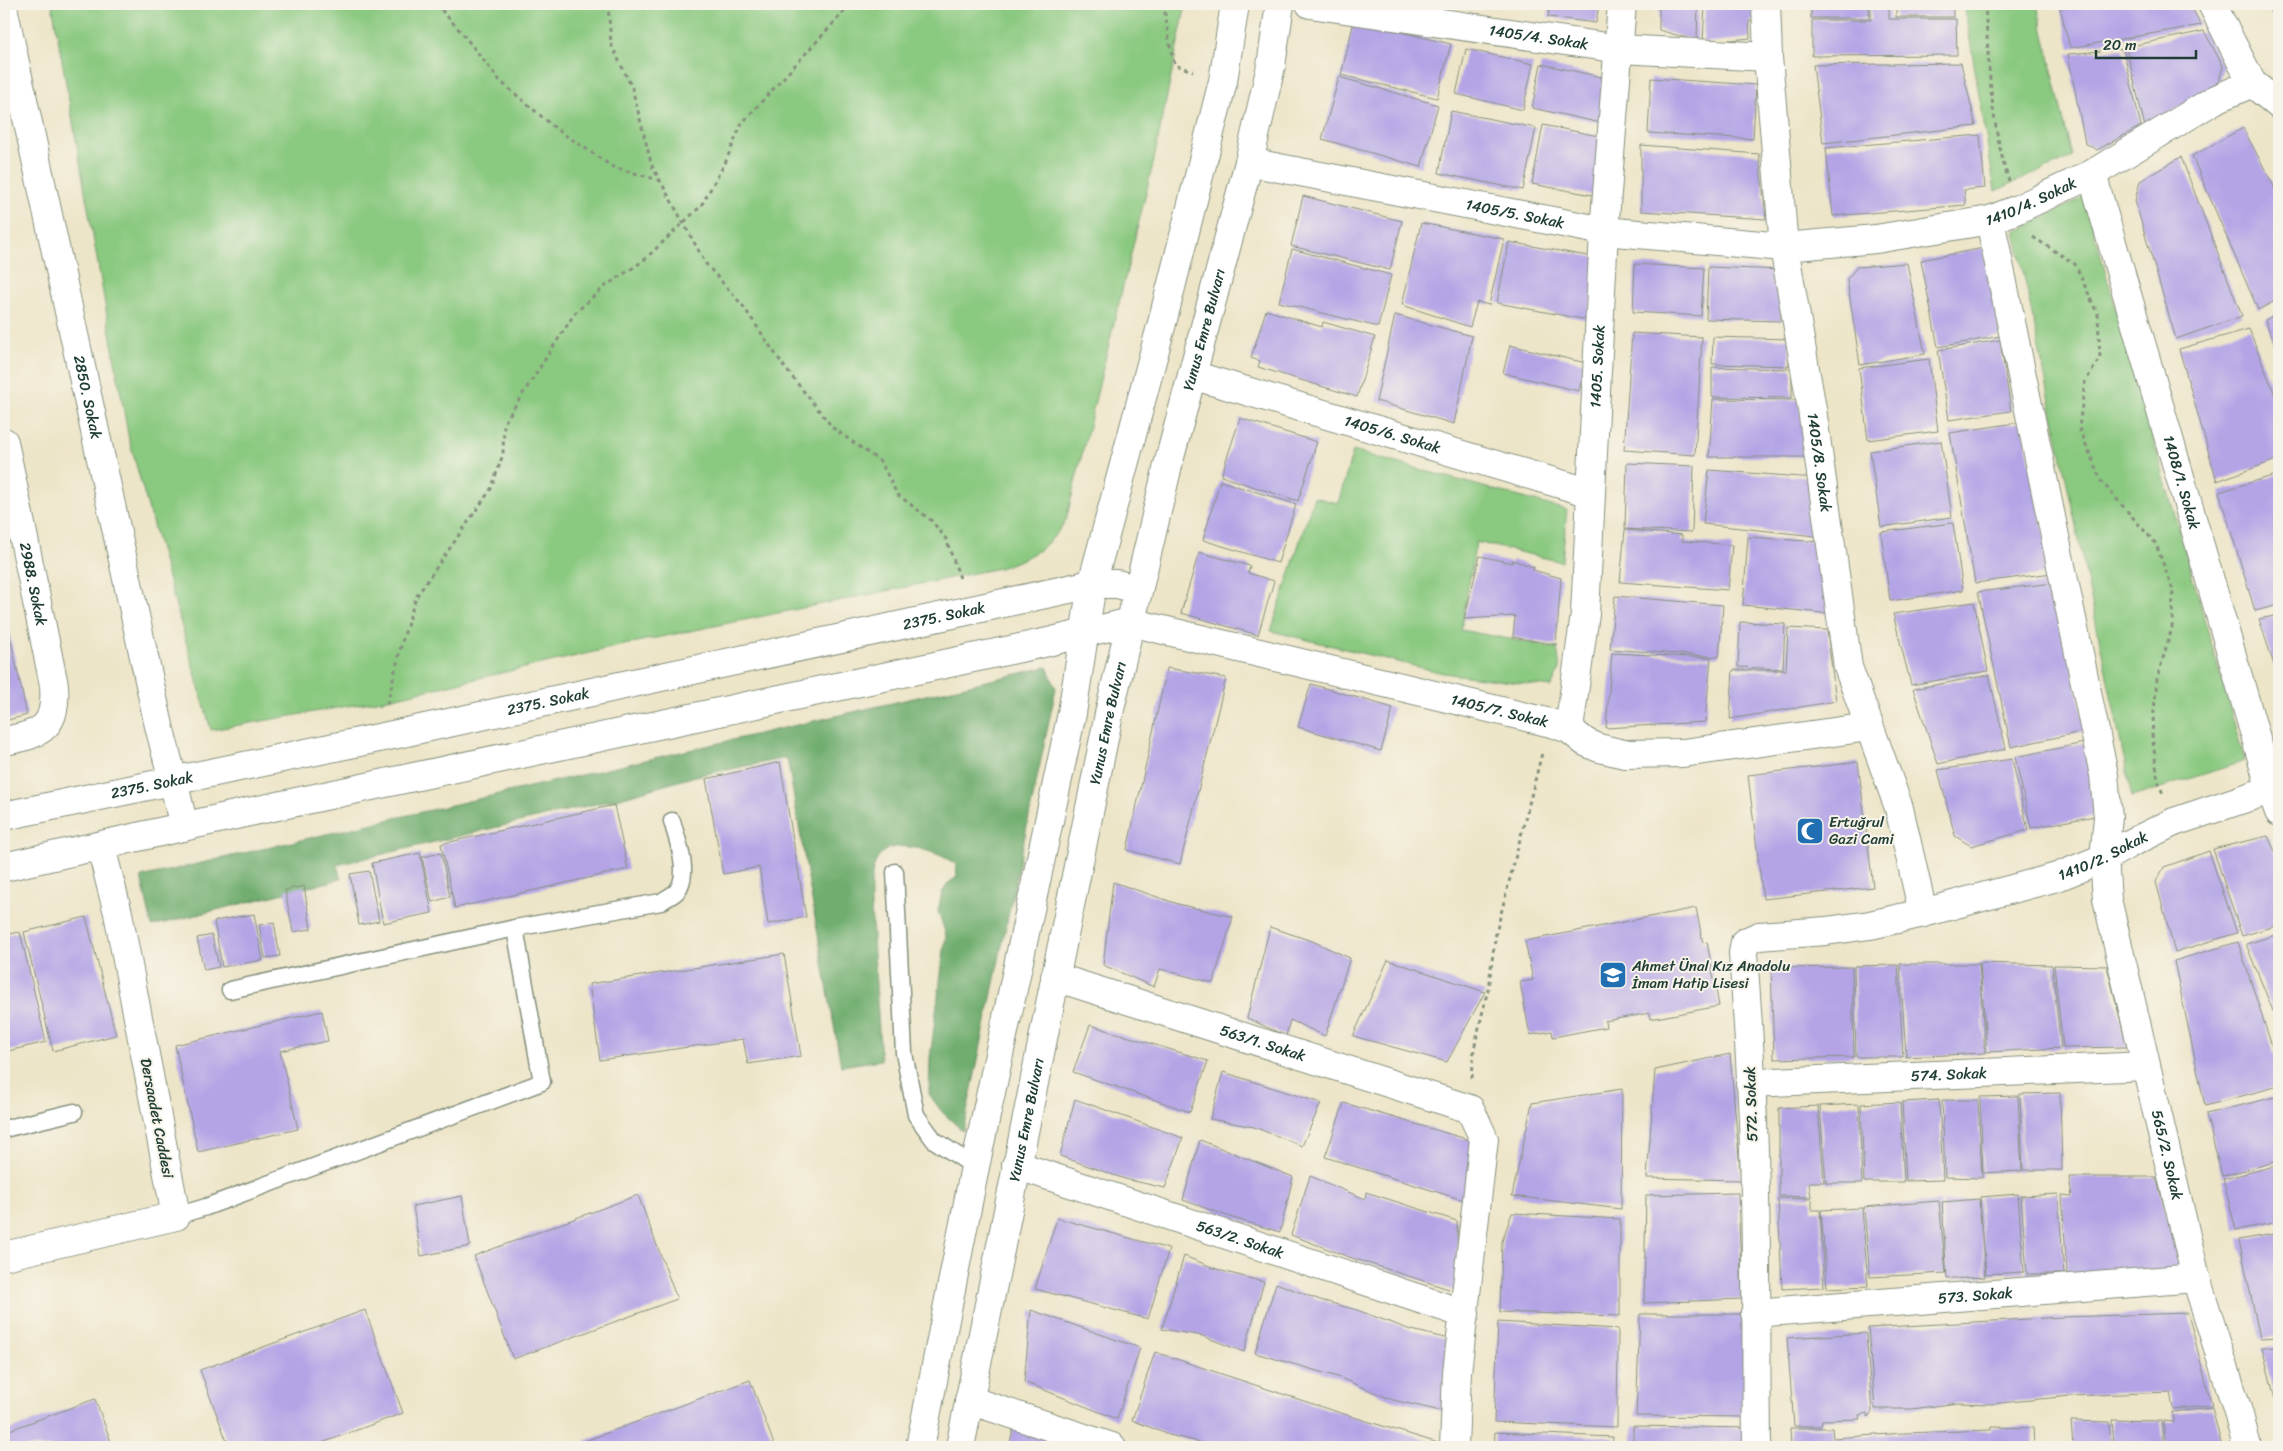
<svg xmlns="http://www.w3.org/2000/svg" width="2283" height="1451" viewBox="0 0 2283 1451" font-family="Sriracha,sans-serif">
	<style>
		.green { fill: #8ac980; stroke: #54835a }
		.forest { fill: #6fad6e; stroke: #477551 }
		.building { fill: #b4a4e6 }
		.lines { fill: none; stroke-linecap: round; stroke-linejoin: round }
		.service-casing { stroke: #86917e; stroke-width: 19 }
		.minor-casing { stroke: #86917e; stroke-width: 30 }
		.tertiary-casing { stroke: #86917e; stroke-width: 30 }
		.primary-casing { stroke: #86917e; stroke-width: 30 }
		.path { stroke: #86917e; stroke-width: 3; stroke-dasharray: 4 4; stroke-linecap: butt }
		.service { stroke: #fff; stroke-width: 16 }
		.minor { stroke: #fff; stroke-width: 28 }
		.tertiary { stroke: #fff; stroke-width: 28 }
		.primary { stroke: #fff; stroke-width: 28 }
		.labels { text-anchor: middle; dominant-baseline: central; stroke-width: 4; stroke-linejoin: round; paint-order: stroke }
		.street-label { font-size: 15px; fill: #1f3d34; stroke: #f7f3e8 }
		.poi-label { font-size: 15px; fill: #1f3d34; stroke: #f7f3e8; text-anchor: start }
	</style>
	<rect width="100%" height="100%" fill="#f7f3e8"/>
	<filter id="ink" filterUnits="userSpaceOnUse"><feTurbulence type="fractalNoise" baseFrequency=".02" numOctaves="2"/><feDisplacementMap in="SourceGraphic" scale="10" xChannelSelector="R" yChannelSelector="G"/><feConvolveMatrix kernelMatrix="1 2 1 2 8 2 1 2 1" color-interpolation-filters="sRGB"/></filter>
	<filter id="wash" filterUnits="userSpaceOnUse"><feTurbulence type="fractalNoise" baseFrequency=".0096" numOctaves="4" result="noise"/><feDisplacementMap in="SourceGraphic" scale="20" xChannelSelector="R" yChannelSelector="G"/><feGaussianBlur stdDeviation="1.12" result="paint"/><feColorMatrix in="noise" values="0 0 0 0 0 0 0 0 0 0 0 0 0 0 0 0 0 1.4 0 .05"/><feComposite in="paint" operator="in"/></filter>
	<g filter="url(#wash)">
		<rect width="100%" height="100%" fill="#ede5c8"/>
		<!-- green -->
		<g class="green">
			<path d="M52 4H1186L1153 164 1066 520C1048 549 1031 557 999 568L646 640 388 699 211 730 129 440Z"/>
			<polygon points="1964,4 2037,4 2072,157 1995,191"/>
			<polygon points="2084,197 2245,761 2132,797 2015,232"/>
			<polygon points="1353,451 1567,510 1562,562 1476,542 1461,630 1557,648 1560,669 1551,687 1443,673 1271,631 1314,497 1338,503"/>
		</g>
		<!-- forest -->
		<path class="forest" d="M1047 667 1056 688 963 1131 942 1112 929 1094 930 1058 946 935 938 911 942 893 947 884 957 877 956 864C938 852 888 833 876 861 870 875 871 891 871 906L881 1060 841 1066 787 758 696 776 617 799 337 865 341 879 152 926 141 877Z"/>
		<g id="blocks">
			<!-- building -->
			<g class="building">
				<polygon points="1550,4 1599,4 1596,23 1548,17"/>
				<polygon points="1659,4 1698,4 1697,41 1659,30"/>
				<polygon points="1705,4 1755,4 1754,21 1749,21 1750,38 1703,43"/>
				<rect x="1811" y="4" width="58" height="14"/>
				<polygon points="1871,4 1889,4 1889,19 1956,19 1957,55 1812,56 1812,20 1871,20"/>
				<rect x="1896" y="4" width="57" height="13"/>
				<polygon points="2081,4 2190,4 2201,25 2070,48 2060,8"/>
				<polygon points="2268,4 2279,4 2279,37"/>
				<polygon points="1354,21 1451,44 1437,98 1341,75"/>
				<polygon points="2204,31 2223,66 2218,86 2145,127 2126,47"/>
				<polygon points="1466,49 1533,64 1523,110 1456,94"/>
				<polygon points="2123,49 2141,126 2097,150 2085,143 2068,54"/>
				<polygon points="1961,63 1976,126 1823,143 1813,65"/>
				<polygon points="1541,64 1611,79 1601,123 1532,108"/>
				<polygon points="1339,77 1438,105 1421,167 1322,139"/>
				<polygon points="1651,78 1756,85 1753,139 1648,133"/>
				<polygon points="1451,111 1536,128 1523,190 1439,173"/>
				<polygon points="1543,125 1609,138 1598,196 1532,184"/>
				<polygon points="2243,128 2279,196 2279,299 2258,310 2192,156"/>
				<polygon points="1980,135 1985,188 1964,190 1966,205 1833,216 1826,148"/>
				<polygon points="1641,145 1759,154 1766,219 1641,211"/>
				<polygon points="2181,157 2242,316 2176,339 2135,201 2140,181"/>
				<polygon points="1303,196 1402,221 1390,270 1291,246"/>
				<polygon points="1421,223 1504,239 1489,305 1477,302 1470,327 1402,305"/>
				<polygon points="1509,242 1599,258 1588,320 1497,303"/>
				<polygon points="1984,248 2001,336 1938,347 1921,260"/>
				<polygon points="1292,249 1391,275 1378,327 1279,302"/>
				<polygon points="1907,263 1925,354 1860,365 1847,279 1857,267"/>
				<polygon points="1635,264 1704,268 1701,316 1633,312"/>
				<polygon points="1708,267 1783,270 1781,321 1706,319"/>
				<polygon points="1266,310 1322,327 1323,322 1375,337 1357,397 1258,367 1260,361 1251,358"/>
				<polygon points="2279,313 2279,355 2265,320"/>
				<polygon points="1395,315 1472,336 1454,424 1376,401"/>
				<polygon points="2249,329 2279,405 2279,459 2217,481 2179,349"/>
				<polygon points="1632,333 1702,337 1695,455 1624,450"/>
				<polygon points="1713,337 1790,339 1789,366 1712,364"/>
				<polygon points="2000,340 2011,411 1949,420 1938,350"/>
				<polygon points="1510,345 1586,363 1579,391 1503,373"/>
				<polygon points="1929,359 1938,431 1868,440 1859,368"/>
				<polygon points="1712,367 1792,369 1792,398 1712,397"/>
				<polygon points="1713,399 1798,400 1809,457 1709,457"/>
				<polygon points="1240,418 1317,442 1298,501 1221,476"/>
				<polygon points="2022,422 2052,573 1975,583 1950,433"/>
				<polygon points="1941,441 1952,517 1881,527 1870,451"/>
				<polygon points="1627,463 1694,466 1692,532 1625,529"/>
				<polygon points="1709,470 1815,478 1824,537 1703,524"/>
				<polygon points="2279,474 2279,605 2255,611 2219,492"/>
				<polygon points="1220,481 1296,504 1278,563 1203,540"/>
				<polygon points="1953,523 1963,590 1890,601 1881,532"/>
				<polygon points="1625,530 1682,535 1682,541 1732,545 1728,590 1620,582"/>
				<polygon points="1748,537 1821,542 1832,614 1743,605"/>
				<polygon points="1199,552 1250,566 1248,573 1274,581 1258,635 1181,613"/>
				<polygon points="1480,556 1512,563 1512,560 1534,567 1533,570 1561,578 1556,645 1513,637 1515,616 1464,619"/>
				<polygon points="2053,583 2086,731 2011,747 1978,592"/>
				<polygon points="1615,596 1723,605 1719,657 1610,649"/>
				<polygon points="1974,602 1988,671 1911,685 1893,614"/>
				<polygon points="4,608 27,715 4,721"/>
				<polygon points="2279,615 2279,680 2259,619"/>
				<polygon points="1740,622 1785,624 1783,669 1738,667"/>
				<polygon points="1788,628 1827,630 1836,701 1730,719 1733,670 1786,670"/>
				<polygon points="1612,653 1711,658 1705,722 1606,728"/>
				<polygon points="1167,668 1226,678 1180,864 1127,850"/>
				<polygon points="1989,675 2006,749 1938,764 1913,689"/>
				<polygon points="1311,684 1393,708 1381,751 1298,727"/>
				<polygon points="2084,743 2100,815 2031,828 2015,757"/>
				<polygon points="2012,759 2028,830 1971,846 1955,836 1938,770"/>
				<polygon points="780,762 806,917 768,924 759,867 723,874 706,779"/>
				<polygon points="1858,762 1873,887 1763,899 1748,775"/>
				<polygon points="614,805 628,869 455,908 441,844"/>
				<polygon points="2268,836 2279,860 2279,925 2242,936 2213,849"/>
				<polygon points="2209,851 2237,933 2175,952 2156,882 2164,867"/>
				<polygon points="420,853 432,913 383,923 372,863"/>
				<polygon points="441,853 450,897 432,902 422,857"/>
				<polygon points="369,871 379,921 359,925 350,874"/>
				<polygon points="1113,882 1178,904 1233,917 1213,983 1160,969 1154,987 1103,965"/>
				<polygon points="304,886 311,929 293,932 285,890"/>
				<polygon points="1696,908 1703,943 1707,942 1719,1006 1651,1019 1650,1013 1605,1021 1606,1027 1553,1037 1552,1031 1530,1035 1520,982 1533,980 1525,941"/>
				<polygon points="254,914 263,960 222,967 214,921"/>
				<polygon points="86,917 116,1035 53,1051 24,932"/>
				<polygon points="274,922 280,956 265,958 259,925"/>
				<polygon points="1270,927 1312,941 1350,958 1325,1036 1290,1020 1286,1036 1247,1018"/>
				<polygon points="20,932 46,1042 4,1052 4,935"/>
				<polygon points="2279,934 2279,1020 2277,1021 2246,944"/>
				<polygon points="212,935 219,967 204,970 197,938"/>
				<polygon points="2238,942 2279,1068 2279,1086 2205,1106 2174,961"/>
				<polygon points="784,954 801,1056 748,1064 743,1039 600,1060 589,984"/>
				<polygon points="1388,960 1485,992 1447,1062 1353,1036"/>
				<polygon points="1980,963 2052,965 2061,1048 1987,1052"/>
				<polygon points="1900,964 1979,964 1985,1053 1906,1057"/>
				<polygon points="1898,965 1903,1057 1856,1057 1854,966"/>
				<polygon points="2054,965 2107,966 2127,1047 2063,1048"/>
				<polygon points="1852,967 1854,1057 1774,1059 1771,968"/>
				<polygon points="322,1011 328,1041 280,1051 298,1129 198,1152 175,1045"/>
				<polygon points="1090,1025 1208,1061 1190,1112 1073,1072"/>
				<polygon points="1730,1054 1741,1180 1647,1178 1655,1070"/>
				<polygon points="1223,1072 1321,1103 1302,1146 1254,1127 1210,1119"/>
				<polygon points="1622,1089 1621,1209 1512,1196 1532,1103"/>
				<polygon points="2060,1093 2062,1170 2023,1170 2020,1094"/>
				<polygon points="2018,1096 2022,1171 1983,1173 1980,1097"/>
				<polygon points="2279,1096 2279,1161 2222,1176 2206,1114"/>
				<polygon points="1075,1099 1183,1138 1165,1188 1125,1179 1060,1156"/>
				<polygon points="1939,1100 1943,1180 1906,1181 1902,1102"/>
				<polygon points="1942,1100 1978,1100 1982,1178 1945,1177"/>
				<polygon points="1900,1102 1904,1182 1864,1182 1861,1104"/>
				<polygon points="1344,1103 1480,1143 1463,1200 1325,1157"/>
				<polygon points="1859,1104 1862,1183 1826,1183 1820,1106"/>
				<polygon points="1818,1106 1824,1182 1809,1182 1811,1197 1779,1196 1779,1108"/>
				<polygon points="1200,1140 1293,1177 1280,1232 1233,1218 1183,1200"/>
				<polygon points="2279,1165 2279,1222 2236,1230 2223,1179"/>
				<polygon points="1310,1176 1365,1199 1366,1192 1457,1221 1458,1292 1349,1257 1291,1235"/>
				<polygon points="2069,1177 2156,1177 2182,1271 2067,1274 2062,1195 2072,1196"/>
				<polygon points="1738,1193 1742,1299 1644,1303 1646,1195"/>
				<polygon points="2018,1194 2024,1272 1986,1274 1980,1197"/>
				<polygon points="2058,1194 2064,1274 2027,1274 2021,1196"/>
				<polygon points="638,1195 677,1299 513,1359 474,1256"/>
				<polygon points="462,1196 470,1246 421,1256 413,1206"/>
				<polygon points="1778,1198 1812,1199 1812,1210 1820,1210 1824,1287 1782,1289"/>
				<polygon points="1979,1199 1985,1277 1947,1279 1942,1202"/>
				<polygon points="1939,1201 1946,1273 1870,1277 1864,1207"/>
				<polygon points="1862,1208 1868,1286 1827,1288 1821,1210"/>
				<polygon points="1512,1213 1620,1219 1620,1316 1500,1312 1502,1241"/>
				<polygon points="1057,1218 1169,1249 1148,1319 1035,1289"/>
				<polygon points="2279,1233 2279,1337 2260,1338 2239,1240"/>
				<polygon points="1184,1256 1222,1271 1264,1282 1244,1352 1203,1336 1162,1329"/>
				<polygon points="1276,1283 1320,1300 1357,1310 1408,1329 1461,1342 1445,1412 1393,1400 1338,1377 1255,1353"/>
				<polygon points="365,1310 403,1413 311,1447 229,1447 200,1370"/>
				<polygon points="1031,1310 1140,1348 1117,1419 1024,1382"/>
				<polygon points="2188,1313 2212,1406 2173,1409 2170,1392 2070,1396 1991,1404 1958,1403 1912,1409 1875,1409 1868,1328 2063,1317"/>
				<polygon points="1640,1314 1746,1314 1752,1417 1636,1416"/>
				<polygon points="1498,1322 1618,1329 1617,1427 1494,1422"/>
				<polygon points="1866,1333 1872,1412 1868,1417 1867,1413 1859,1415 1860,1419 1822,1420 1821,1426 1794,1426 1787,1338"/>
				<polygon points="2279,1346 2279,1415 2262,1347"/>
				<polygon points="1155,1352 1331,1410 1451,1447 1221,1447 1169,1435 1132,1420"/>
				<polygon points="750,1380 775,1447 588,1447 585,1441"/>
				<polygon points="95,1399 113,1447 4,1447 4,1432"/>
				<polygon points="2212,1408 2222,1447 2166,1447 2163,1421 2173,1422 2172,1412"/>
				<polygon points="2112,1420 2161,1421 2164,1447 2114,1447"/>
				<polygon points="2071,1421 2109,1422 2111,1447 2073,1447"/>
				<polygon points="1014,1425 1078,1447 1009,1447"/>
				<polygon points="1633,1426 1748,1428 1749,1447 1633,1447"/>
				<polygon points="1991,1427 2033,1428 2034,1447 1791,1447 1790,1428 1832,1428 1833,1438 1904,1433 1991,1430"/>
				<polygon points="1495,1432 1613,1437 1612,1447 1494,1447"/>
			</g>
		</g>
	</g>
	<g filter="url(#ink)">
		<use href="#blocks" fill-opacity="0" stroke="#86917e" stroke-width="1"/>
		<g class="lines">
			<!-- service casing -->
			<g class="service-casing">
				<g id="service">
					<polyline points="895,872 904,1053 916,1115 934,1140 975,1167"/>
					<path d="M230 990 515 928 661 902C666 898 674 895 677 891 691 873 677 840 672 821"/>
					<polyline points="4,1129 74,1112"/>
					<polyline points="176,1216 206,1207 542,1082 515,928"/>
				</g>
			</g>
			<!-- minor casing -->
			<g class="minor-casing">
				<g id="minor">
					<path id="s1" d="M1310 4 1620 49 1768 57"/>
					<path id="s2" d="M1766 4 1768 57 1784 247 1812 409 1848 667 1899 808 1923 913"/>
					<polyline points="2212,4 2252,83 2279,105"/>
					<polyline points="4,97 22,93"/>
					<path id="s3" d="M1249 162 1604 231 1784 247 1876 239 1990 220 2018 209 2092 174 2214 100 2252 83"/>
					<path id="s4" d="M2092 174 2271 790 2279 812"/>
					<path id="s5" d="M1990 220 2104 775 2108 817 2104 858 2107 899 2196 1278 2239 1415 2247 1447"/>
					<path id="s6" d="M1192 375 1591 493"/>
					<path id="s7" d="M4 442 54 685C57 727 43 734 4 741"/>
					<path id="s8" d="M1130 622 1551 723 1569 729 1585 742 1599 748 1624 754 1683 753 1869 727"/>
					<path id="s9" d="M1569 729 1585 614 1604 231 1622 4"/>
					<path id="s10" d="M1055 977 1470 1109 1484 1139 1457 1372 1454 1447"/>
					<path id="s11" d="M1750 1083 2146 1066"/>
					<path id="s12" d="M1016 1165 1465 1314"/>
					<path id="s13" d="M1755 1313 2196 1278"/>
					<polyline points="969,1400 1112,1447"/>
					<path id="s14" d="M1757 1447C1756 1364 1757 1280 1755 1196 1754 1115 1749 1034 1743 953L1745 942 1759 936 1826 931 1870 925 1923 913 2057 877 2104 858 2127 845 2174 822 2279 787"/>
				</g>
			</g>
			<!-- tertiary casing -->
			<g class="tertiary-casing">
				<g id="tertiary">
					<path id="s15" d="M4 12 159 726 173 780"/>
					<polyline points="4,1256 176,1216 118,913 101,847"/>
				</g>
			</g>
			<!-- primary casing -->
			<g class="primary-casing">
				<g id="primary">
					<polyline points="173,780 184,827"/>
					<path id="s16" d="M4 816 388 736 1092 584H1117L1137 589"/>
					<polyline points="4,867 249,812 1048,642 1130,622"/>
					<polyline points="920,1447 975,1167 1072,713 1092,584 1162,323 1223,81 1235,4"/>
					<path id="s17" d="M960 1447 1110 709 1169 461 1249 162 1271 66 1280 4"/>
				</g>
			</g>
			<!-- path -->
			<g class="path">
				<polyline points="436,4 462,33 500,81 555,128 613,167 662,181"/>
				<polyline points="608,4 611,44 632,88 652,166 706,264 743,306 785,368 833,428 881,462 897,494 932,521 946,539 961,581"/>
				<path d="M1163 4C1168 24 1168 46 1175 65L1193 71"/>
				<path d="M1985 4C1989 63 1990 124 2009 181"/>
				<polyline points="2033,237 2075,264 2098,315 2100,358 2085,382 2079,428 2101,481 2156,544 2173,590 2172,628 2157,678 2152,734 2158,781 2163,794"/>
				<polyline points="387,704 402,642 416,597 491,489 503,454 504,423 575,313 604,287 643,261 701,206 725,163 742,123 851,4"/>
				<polyline points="1472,1078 1474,1049 1488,989 1496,933 1542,753"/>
			</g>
			<!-- service -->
			<use href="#service" class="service"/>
			<!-- minor -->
			<use href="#minor" class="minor"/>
			<!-- tertiary -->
			<use href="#tertiary" class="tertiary"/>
			<!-- primary -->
			<use href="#primary" class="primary"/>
		</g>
	</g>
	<!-- icons -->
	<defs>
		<g id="mosque-square" transform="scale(1.4375)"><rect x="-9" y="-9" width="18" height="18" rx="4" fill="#1f6fb2" stroke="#f7f3e8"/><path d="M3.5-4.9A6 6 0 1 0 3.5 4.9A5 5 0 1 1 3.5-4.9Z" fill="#fff"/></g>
		<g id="school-square" transform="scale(1.4375)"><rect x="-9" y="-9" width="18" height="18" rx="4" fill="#1f6fb2" stroke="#f7f3e8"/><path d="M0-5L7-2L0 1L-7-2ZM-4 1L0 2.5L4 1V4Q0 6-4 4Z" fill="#fff"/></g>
	</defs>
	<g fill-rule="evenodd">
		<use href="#mosque-square" x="1810" y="831"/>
		<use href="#school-square" x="1613" y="975"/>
	</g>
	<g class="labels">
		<!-- street labels -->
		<g class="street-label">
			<text stroke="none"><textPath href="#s1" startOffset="231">1405/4. Sokak</textPath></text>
			<text stroke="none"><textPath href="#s3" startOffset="795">1410/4. Sokak</textPath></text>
			<text stroke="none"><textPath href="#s3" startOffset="271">1405/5. Sokak</textPath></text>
			<text stroke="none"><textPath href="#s17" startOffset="1144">Yunus Emre Bulvarı</textPath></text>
			<text stroke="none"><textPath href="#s9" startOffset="364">1405. Sokak</textPath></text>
			<text stroke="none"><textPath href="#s15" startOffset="394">2850. Sokak</textPath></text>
			<text stroke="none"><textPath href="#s6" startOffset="209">1405/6. Sokak</textPath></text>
			<text stroke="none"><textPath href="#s2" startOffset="462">1405/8. Sokak</textPath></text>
			<text stroke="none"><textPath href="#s4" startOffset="321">1408/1. Sokak</textPath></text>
			<text stroke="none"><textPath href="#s7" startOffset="145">2988. Sokak</textPath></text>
			<text stroke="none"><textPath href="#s16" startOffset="961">2375. Sokak</textPath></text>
			<text stroke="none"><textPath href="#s16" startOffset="556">2375. Sokak</textPath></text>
			<text stroke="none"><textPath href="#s8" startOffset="380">1405/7. Sokak</textPath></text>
			<text stroke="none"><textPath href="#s17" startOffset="739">Yunus Emre Bulvarı</textPath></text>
			<text stroke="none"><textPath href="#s16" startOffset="151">2375. Sokak</textPath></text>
			<text stroke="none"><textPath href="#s14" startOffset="876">1410/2. Sokak</textPath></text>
			<text stroke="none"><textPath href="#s10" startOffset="218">563/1. Sokak</textPath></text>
			<text stroke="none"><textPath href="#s11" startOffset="199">574. Sokak</textPath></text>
			<text transform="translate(1751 1104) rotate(-92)">572. Sokak</text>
			<text transform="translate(157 1118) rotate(79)">Dersaadet Caddesi</text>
			<text stroke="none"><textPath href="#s17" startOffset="334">Yunus Emre Bulvarı</textPath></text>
			<text stroke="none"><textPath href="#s5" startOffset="954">565/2. Sokak</textPath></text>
			<text stroke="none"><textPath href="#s12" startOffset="236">563/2. Sokak</textPath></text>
			<text stroke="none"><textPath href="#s13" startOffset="221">573. Sokak</textPath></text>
		</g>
		<!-- poi labels -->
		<g class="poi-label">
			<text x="1829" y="822">Ertuğrul<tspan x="1829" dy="17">Gazi Cami</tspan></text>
			<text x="1632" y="966">Ahmet Ünal Kız Anadolu<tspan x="1632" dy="17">İmam Hatip Lisesi</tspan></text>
		</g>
	</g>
	<!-- margin -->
	<rect width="2283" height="1451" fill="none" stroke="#f7f3e8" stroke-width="20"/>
	<!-- scale -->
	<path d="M2096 50v8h100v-8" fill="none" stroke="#1f3d34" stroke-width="2.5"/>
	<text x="2103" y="50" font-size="15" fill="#1f3d34" stroke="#f7f3e8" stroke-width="4" paint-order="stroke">20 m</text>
</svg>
